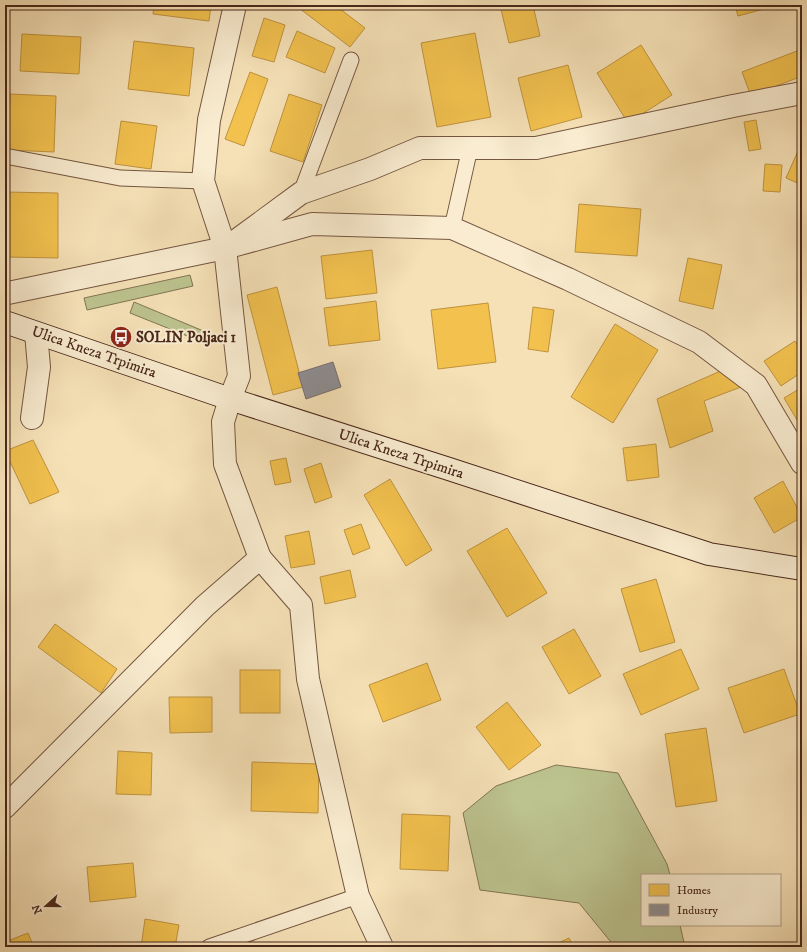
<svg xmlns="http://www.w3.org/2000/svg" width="807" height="952" viewBox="0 0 807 952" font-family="'IM FELL DW Pica',serif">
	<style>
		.green { fill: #bcc38e; stroke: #827554 }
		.homes { fill: #f2c14e; stroke: #bf933e }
		.industry { fill: #8d8d92; stroke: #786e6e }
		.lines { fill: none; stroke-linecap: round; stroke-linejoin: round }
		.lane-casing { stroke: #745641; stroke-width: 17 }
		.street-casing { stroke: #745641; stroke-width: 24 }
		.secondary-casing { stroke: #48271a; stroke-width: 24 }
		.lane { stroke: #f9ecd0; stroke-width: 15 }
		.street { stroke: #f9ecd0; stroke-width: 22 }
		.secondary { stroke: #f9ecd0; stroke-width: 22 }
		.labels { text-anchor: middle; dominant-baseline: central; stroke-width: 4; stroke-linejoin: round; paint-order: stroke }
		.poi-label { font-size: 15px; font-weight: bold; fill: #48271a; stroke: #f9ecd0; text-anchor: start }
		.street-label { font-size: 15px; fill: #48271a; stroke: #f9ecd0 }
	</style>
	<rect width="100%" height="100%" fill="#f6e1b7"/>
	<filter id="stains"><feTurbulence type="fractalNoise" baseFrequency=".005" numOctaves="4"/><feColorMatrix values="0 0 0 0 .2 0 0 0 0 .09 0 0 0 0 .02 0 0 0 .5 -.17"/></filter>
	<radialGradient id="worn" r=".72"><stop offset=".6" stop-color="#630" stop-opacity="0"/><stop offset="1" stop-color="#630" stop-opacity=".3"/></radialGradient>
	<!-- green -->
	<g class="green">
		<polygon points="190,275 193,286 87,310 84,298"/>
		<polygon points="134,302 213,335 210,345 130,313"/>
		<polygon points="556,765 618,773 667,864 670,875 642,875 642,925 680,925 685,947 615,947 579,903 480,890 463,813 496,786"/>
	</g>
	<!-- homes -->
	<g class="homes">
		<polygon points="35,5 75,5 74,9"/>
		<polygon points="154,5 211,5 209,21 153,14"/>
		<polygon points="295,5 335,5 365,28 350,47"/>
		<polygon points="500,5 533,5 540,36 509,43"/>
		<polygon points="735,5 779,5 738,16"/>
		<polygon points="264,18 285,25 274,62 252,56"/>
		<polygon points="297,31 335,48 325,73 286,57"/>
		<polygon points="475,33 491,117 437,127 421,43"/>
		<polygon points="22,34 81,37 79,74 20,71"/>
		<polygon points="134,41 194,48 189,96 128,89"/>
		<polygon points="641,45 672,95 628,123 597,73"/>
		<polygon points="797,51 802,62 802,76 751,96 742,72"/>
		<polygon points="568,65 582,117 531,131 518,78"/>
		<polygon points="250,72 268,79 244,146 225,139"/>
		<polygon points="10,94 56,96 54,152 8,150"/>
		<polygon points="289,94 322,105 303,162 270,151"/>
		<polygon points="756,120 761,149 749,151 744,122"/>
		<polygon points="121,121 157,126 151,169 115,164"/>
		<polygon points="802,142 802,185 786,178"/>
		<polygon points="765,164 782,165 780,192 763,191"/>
		<polygon points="5,192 58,193 58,258 5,257"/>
		<polygon points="579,204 641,209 637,256 575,252"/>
		<polygon points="372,250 377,293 326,299 321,256"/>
		<polygon points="688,258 722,265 713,309 679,301"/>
		<polygon points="277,287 303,387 273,395 247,295"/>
		<polygon points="376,301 380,340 329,346 324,308"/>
		<polygon points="488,303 496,362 438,369 431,310"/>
		<polygon points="533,307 554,310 548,352 528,349"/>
		<polygon points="615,324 658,350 613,423 571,397"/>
		<polygon points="795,341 802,351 802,372 781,386 764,361"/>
		<polygon points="725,369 741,387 704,401 713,431 670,448 657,399"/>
		<polygon points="799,389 802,394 802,424 800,425 784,398"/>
		<polygon points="33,440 59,492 30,504 5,451"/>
		<polygon points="656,444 659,477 627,481 623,448"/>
		<polygon points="286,458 291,482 275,485 270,461"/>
		<polygon points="321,463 332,497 315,503 304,469"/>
		<polygon points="390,479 432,550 406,566 364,495"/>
		<polygon points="783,481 802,517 774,533 754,498"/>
		<polygon points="361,524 370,548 353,555 344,530"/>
		<polygon points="507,528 547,593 507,617 467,551"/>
		<polygon points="309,531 315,564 291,568 285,536"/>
		<polygon points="350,570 356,597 325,604 320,577"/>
		<polygon points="656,579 675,642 640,652 621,589"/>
		<polygon points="55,624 117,669 101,693 38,647"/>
		<polygon points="574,629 601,676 569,694 542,647"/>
		<polygon points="681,649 699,689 641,715 623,674"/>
		<polygon points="427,663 441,700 383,722 369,685"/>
		<polygon points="784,669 800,714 744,733 728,688"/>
		<rect x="240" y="670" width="40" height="43"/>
		<polygon points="169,697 212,697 212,732 170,733"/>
		<polygon points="507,702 541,745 509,770 476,727"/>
		<polygon points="706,728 717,801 676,807 665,734"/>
		<polygon points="118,751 152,753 151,795 116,794"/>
		<polygon points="252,762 319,764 318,813 251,811"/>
		<polygon points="402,814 450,816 448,871 400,869"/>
		<polygon points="133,863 136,897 90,902 87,867"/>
		<polygon points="145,919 179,925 175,947 141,947"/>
		<polygon points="28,933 34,947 5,947 5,942"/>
		<polygon points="569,938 574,947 550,947"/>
	</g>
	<!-- industry -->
	<polygon class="industry" points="333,362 341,387 306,399 298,373"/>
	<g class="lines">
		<!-- lane casing -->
		<g class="lane-casing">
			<g id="lane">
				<polyline points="5,156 120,178 203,181"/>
				<polyline points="301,193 351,60"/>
				<polyline points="452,228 470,148"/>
				<polyline points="209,947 358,896"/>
			</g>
		</g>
		<!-- street casing -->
		<g class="street-casing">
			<g id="street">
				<polyline points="237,240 301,193 370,169 420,148 536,148 733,106 802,93"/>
				<polyline points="5,292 8,293 225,248 312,224 452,228 568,279 699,342 756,385 802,463"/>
				<polyline points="32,418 39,367 36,333"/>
				<polyline points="260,558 301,605 308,679 358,896 382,947"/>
				<polyline points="5,807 205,606 260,558 225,464 223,422 230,399 239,376 225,248 203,181 209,120 235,5"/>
			</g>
		</g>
		<!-- secondary casing -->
		<g class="secondary-casing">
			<polyline id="secondary" points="5,322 230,399 449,469 709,554 802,569"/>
		</g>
		<!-- lane -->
		<use href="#lane" class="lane"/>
		<!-- street -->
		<use href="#street" class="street"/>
		<!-- secondary -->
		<use href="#secondary" class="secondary"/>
	</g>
	<!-- icons -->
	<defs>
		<g id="bus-disc" transform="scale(1.15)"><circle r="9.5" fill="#8f2418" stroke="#f9ecd0"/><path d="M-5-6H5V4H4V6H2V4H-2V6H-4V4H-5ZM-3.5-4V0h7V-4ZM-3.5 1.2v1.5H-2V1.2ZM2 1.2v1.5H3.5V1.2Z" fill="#fff"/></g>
	</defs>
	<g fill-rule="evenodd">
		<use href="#bus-disc" x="121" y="337"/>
	</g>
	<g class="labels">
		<!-- poi labels -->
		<g class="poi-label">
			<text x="136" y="337">SOLIN Poljaci 1</text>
		</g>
		<!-- street labels -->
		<g class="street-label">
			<text transform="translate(94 352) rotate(19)">Ulica Kneza Trpimira</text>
			<text transform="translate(401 454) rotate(18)">Ulica Kneza Trpimira</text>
		</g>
	</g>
	<!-- margin -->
	<rect width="807" height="952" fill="none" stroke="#f6e1b7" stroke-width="20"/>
	<rect x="6" y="6" width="795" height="940" fill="none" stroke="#48271a" stroke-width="2"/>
	<rect x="10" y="10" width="787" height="932" fill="none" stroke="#48271a"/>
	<!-- legend -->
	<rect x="641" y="874" width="140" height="52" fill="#f9ecd0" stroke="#b29d87"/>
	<rect x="649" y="884" width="20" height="12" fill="#f2c14e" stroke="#b29d87"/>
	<text x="677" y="894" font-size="12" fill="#48271a">Homes</text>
	<rect x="649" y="904" width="20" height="12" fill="#8d8d92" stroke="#b29d87"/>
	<text x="677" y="914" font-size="12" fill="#48271a">Industry</text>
	<!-- north arrow -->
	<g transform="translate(46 906) rotate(249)" stroke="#f9ecd0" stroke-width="3" paint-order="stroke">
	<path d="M0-3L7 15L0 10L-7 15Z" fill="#48271a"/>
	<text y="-6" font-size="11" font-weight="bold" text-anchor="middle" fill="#48271a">N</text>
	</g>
	<rect width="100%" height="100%" filter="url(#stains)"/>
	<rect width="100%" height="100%" fill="url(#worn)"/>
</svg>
